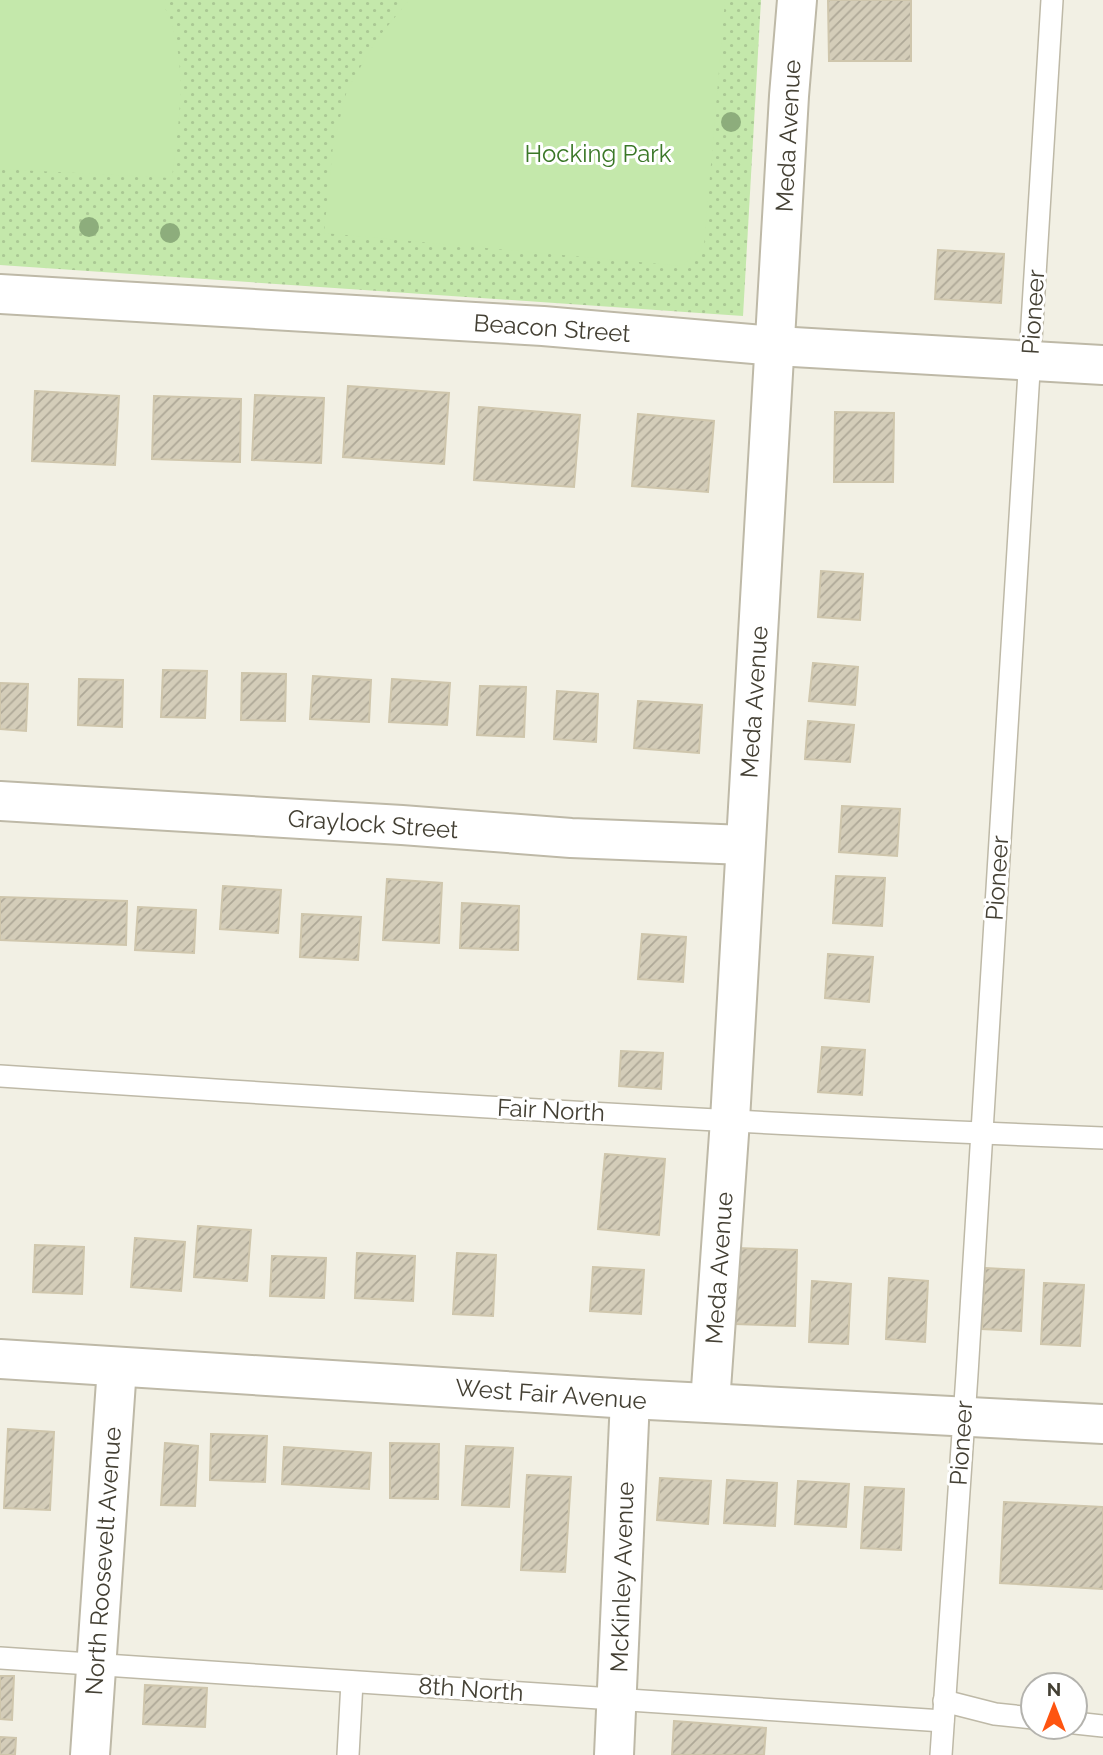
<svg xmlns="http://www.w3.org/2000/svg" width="1103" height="1755" viewBox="0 0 1103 1755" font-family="Raleway,sans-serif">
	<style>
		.park { fill: url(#park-dots) }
		.pitch { fill: #c4e8ab }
		.building { fill: url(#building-hatch); stroke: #cfc6ac; stroke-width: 2 }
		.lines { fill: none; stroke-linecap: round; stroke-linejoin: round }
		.service-casing { stroke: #beb9a7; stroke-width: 24 }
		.minor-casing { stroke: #beb9a7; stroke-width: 42 }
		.tertiary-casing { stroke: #beb9a7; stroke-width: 42 }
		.service { stroke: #fff; stroke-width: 21 }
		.minor { stroke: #fff; stroke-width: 38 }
		.tertiary { stroke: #fff; stroke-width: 38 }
		.tree { fill: #8dad7c }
		.labels { text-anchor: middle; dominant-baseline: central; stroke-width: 6; stroke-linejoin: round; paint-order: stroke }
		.street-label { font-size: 24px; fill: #444034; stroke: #fff }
		.park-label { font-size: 24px; fill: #3a7727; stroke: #fff }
	</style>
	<defs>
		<pattern id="park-dots" width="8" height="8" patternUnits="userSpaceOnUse" patternTransform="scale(1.75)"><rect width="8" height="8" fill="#c4e8ab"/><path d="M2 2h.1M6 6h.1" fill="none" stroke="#aac894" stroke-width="1.8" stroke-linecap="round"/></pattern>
		<pattern id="building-hatch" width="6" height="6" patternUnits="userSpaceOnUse" patternTransform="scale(1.75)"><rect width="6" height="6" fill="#d4cdb9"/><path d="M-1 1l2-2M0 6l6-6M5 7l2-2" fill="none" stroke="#aea897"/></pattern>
	</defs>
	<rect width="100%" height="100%" fill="#f2f0e4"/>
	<!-- park -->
	<polygon class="park" points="0,0 761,0 743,316 0,265"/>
	<!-- pitch -->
	<g class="pitch">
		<path d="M0 0H161C191 54 179 121 172 178L0 169Z"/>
		<polygon points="409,0 725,0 704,246 682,266 324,233 333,146 347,90 377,39"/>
	</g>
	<!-- building -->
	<g class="building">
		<polygon points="828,0 911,0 911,61 829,61"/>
		<polygon points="938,250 1004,254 1001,303 935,299"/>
		<polygon points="348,386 449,393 444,464 343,457"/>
		<polygon points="35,391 119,396 115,465 32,461"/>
		<polygon points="255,395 324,398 321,463 252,460"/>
		<polygon points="154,396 241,399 240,462 152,459"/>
		<polygon points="479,407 580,415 574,487 474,480"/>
		<polygon points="835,412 894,413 893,482 834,482"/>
		<polygon points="638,414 714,421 708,492 632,486"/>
		<polygon points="821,571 863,574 860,620 818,617"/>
		<polygon points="813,663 858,667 855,705 809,701"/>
		<polygon points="163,670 207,671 205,718 161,717"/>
		<polygon points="242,673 286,674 285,721 241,720"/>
		<polygon points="313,676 371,680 369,722 310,719"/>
		<polygon points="79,679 123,680 122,727 78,725"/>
		<polygon points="392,679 450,683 447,725 389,722"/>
		<polygon points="0,683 28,684 26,731 0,729"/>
		<polygon points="480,686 526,687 524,737 477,735"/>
		<polygon points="557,691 598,694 596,742 554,739"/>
		<polygon points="638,701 702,705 699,753 634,748"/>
		<polygon points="808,721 854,725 850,762 805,759"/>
		<polygon points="842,806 900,809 897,856 839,852"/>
		<polygon points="836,876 885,878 882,926 833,923"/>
		<polygon points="387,879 442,883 439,943 383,940"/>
		<polygon points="223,886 281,890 278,933 220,929"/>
		<polygon points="0,897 127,901 126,945 0,940"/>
		<polygon points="462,903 519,906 518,950 460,948"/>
		<polygon points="138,907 196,910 194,953 135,950"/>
		<polygon points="302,914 361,917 358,960 300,957"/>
		<polygon points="642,934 686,937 683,982 638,979"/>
		<polygon points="828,954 873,957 869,1002 825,998"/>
		<polygon points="822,1047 865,1050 862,1095 818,1092"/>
		<polygon points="621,1051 663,1053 661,1089 619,1086"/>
		<polygon points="605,1154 665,1159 659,1235 598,1229"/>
		<polygon points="198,1226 251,1230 247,1281 194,1277"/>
		<polygon points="135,1238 185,1242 181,1291 131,1287"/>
		<polygon points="35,1245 84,1247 82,1294 33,1292"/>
		<polygon points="737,1248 797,1250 795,1326 735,1324"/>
		<polygon points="357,1253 415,1256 413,1301 355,1298"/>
		<polygon points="457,1253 496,1255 493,1316 453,1314"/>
		<polygon points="272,1256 326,1258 324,1298 270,1296"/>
		<polygon points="593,1267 644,1270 641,1314 590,1311"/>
		<polygon points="985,1268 1024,1270 1021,1331 982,1329"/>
		<polygon points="889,1278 928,1281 925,1342 886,1339"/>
		<polygon points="812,1281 851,1284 848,1344 809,1342"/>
		<polygon points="1044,1283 1084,1285 1080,1346 1041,1344"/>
		<polygon points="8,1429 54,1432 50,1510 4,1508"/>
		<polygon points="211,1434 267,1436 265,1482 210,1480"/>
		<polygon points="165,1443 198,1446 195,1506 161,1505"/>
		<polygon points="390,1443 439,1444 438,1499 390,1498"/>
		<polygon points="466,1446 513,1448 509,1507 462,1505"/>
		<polygon points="284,1447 371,1453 369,1489 282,1484"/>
		<polygon points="527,1475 571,1477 565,1572 521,1570"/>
		<polygon points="660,1478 711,1481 708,1524 657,1520"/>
		<polygon points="727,1480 777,1483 775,1526 724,1523"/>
		<polygon points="798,1481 849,1484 846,1527 795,1524"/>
		<polygon points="865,1487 904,1489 901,1550 861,1548"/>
		<polygon points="1004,1502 1103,1507 1103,1589 1000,1583"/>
		<polygon points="0,1676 14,1676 12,1720 0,1719"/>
		<polygon points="145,1685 207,1688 205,1727 143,1724"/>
		<polygon points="674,1721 766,1728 764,1755 672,1755"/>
		<polygon points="0,1737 16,1738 15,1755 0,1755"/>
	</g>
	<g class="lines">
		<!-- service casing -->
		<g class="service-casing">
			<g id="service">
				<path d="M0 1076C367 1100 735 1124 1103 1138"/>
				<polyline points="0,1658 943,1721"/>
				<polyline points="944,1701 995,1714 1033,1718"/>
				<polyline points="1075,1723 1103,1726"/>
				<polyline points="348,1755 352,1682"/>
				<polyline points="941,1755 967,1374 1052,0"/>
			</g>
		</g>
		<!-- minor casing -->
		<g class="minor-casing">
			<g id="minor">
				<polyline points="0,294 543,326 776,346 1103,365"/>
				<polyline points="0,801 402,825 571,838 745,845"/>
				<polyline points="710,1403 730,1120 789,96 797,0"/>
				<polyline points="90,1755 117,1367"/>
				<polyline points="614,1755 630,1399"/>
			</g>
		</g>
		<!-- tertiary casing -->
		<g class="tertiary-casing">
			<polyline id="tertiary" points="0,1359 630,1399 1103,1424"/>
		</g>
		<!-- service -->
		<use href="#service" class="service"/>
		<!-- minor -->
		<use href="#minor" class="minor"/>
		<!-- tertiary -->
		<use href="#tertiary" class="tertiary"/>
	</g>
	<!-- trees -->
	<g class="tree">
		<circle cx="731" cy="122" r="10"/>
		<circle cx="89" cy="227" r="10"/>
		<circle cx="170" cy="233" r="10"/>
	</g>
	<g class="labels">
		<!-- street labels -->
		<g class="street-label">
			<text transform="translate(788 136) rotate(-87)">Meda Avenue</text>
			<text transform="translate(1033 312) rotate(-86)">Pioneer</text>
			<text transform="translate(552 328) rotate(4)">Beacon Street</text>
			<text transform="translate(754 702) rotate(-86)">Meda Avenue</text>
			<text transform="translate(373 824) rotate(4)">Graylock Street</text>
			<text transform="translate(997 878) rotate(-86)">Pioneer</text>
			<text transform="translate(551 1110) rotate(3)">Fair North</text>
			<text transform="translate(719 1268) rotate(-86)">Meda Avenue</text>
			<text transform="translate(551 1394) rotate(4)">West Fair Avenue</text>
			<text transform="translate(961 1443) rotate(-86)">Pioneer</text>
			<text transform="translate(103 1561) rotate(-86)">North Roosevelt Avenue</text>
			<text transform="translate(622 1577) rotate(-88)">McKinley Avenue</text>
			<text transform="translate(471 1689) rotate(4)">8th North</text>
		</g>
		<!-- park labels -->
		<g class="park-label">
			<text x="598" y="153">Hocking Park</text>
		</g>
	</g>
	<!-- north arrow -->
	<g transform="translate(1054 1706)"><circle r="33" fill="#ffffff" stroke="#b4b3ae" stroke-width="2"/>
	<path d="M0-5L12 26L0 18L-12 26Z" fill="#fe5410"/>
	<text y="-10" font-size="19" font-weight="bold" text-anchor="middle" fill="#444034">N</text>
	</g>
</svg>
